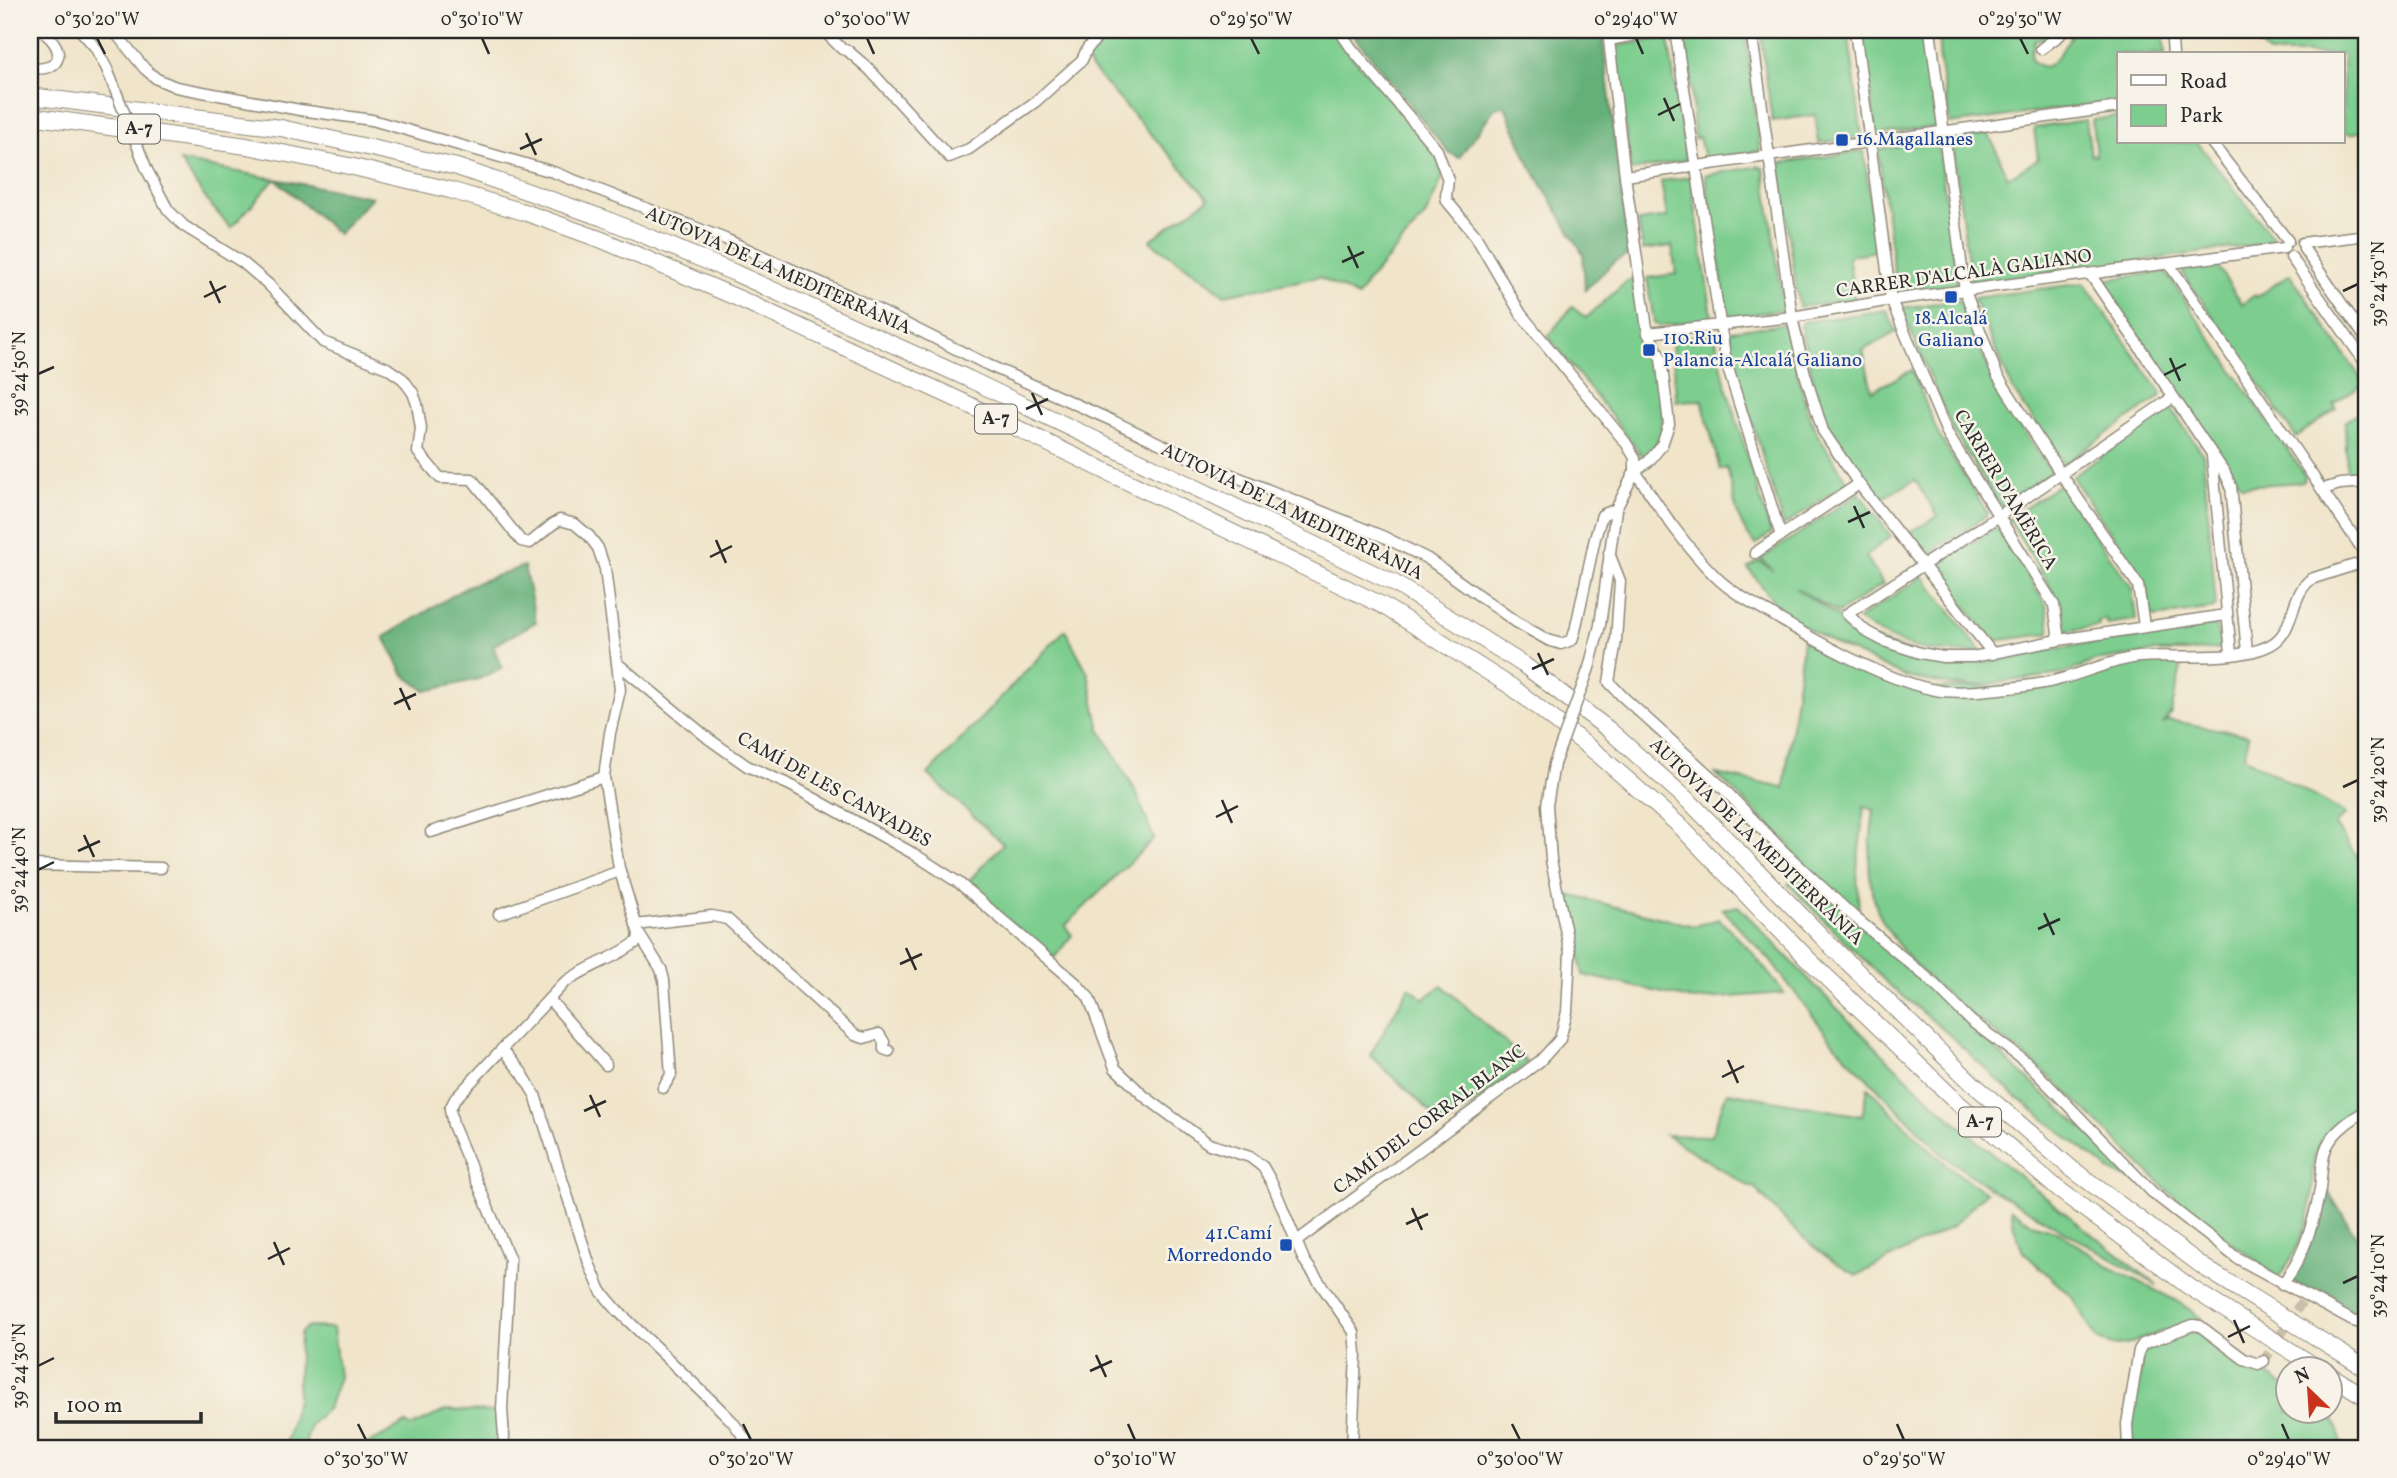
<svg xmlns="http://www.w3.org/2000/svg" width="2397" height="1478" viewBox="0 0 2397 1478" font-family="Vollkorn,serif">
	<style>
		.green { fill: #7ccd8e; stroke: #547c5c; stroke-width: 2 }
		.forest { fill: #65b079; stroke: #486e52; stroke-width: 2 }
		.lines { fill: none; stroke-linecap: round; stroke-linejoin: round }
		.minor-tunnel { stroke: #c9bfa9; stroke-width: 10; stroke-dasharray: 10 5; stroke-linecap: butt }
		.minor-casing { stroke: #8e887a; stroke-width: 13 }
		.highway-casing { stroke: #8e887a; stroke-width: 18 }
		.minor { stroke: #fff; stroke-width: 10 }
		.highway { stroke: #fff; stroke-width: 16 }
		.minor-bridge-casing { stroke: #8e887a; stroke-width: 13; stroke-linecap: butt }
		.minor-bridge { stroke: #fff; stroke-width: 10 }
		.ticks { fill: none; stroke: #2b2b2b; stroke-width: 2.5 }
		.transit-dot { fill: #1a4fb4; stroke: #f7f3e8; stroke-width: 2.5 }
		.labels { text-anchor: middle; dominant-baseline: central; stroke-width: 5; stroke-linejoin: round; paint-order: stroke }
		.shield { fill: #f7f3e8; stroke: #686764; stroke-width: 2 }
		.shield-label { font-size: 18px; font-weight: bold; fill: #2b2b2b }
		.transit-label { font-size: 19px; fill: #164399; stroke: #f7f3e8; text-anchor: start }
		.street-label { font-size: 19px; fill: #2b2b2b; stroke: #f7f3e8 }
		.neatline { fill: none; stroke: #2b2b2b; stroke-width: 2.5 }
		.ticks-label { font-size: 18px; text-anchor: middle; fill: #2b2b2b }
	</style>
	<rect width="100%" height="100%" fill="#f7f3e8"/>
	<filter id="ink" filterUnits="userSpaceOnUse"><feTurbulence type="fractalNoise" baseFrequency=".0143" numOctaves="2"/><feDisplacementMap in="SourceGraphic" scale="14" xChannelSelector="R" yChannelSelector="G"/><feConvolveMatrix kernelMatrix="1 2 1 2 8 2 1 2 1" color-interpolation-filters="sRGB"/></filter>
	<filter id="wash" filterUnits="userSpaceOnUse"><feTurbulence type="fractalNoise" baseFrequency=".00686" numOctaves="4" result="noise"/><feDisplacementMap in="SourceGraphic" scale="28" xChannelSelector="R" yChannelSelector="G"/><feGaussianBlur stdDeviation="1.57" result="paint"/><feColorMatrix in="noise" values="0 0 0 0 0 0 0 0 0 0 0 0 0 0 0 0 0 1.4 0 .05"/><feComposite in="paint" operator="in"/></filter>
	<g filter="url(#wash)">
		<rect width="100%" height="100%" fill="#f0e4c9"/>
		<!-- green -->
		<g class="green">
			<polygon points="1107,30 1333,30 1347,51 1374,80 1438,157 1442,170 1442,179 1426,215 1366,283 1358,297 1319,277 1224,295 1212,284 1151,242 1150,240 1209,198 1090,67 1086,59"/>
			<polygon points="1710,30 1745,30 1760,151 1704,159 1699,137 1694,139 1691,78 1684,38 1688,34"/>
			<polygon points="1760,30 1848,30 1862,137 1819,143 1815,115 1772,121"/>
			<polygon points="1862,30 1923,30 1936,127 1876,135"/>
			<path d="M1938 30H2058C2054 38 2043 38 2035 40 2031 53 2024 62 2045 67 2055 63 2070 40 2073 30H2163L2165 54H2119V101L1950 124 1940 65Z"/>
			<polygon points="2250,30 2330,30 2335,33 2367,42 2367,130 2350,134 2343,130 2343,54 2268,54 2252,37"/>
			<polygon points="1668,38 1686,160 1631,171 1614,46"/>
			<polygon points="2119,116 2119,142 2197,142 2274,239 2270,243 2075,270 2074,265 2057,268 2057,272 1971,284 1952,139 1989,134 2008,178 2038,159 2034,128 2086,120 2091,155 2096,155 2092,120"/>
			<polygon points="1938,141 1957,286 1897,294 1878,149"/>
			<polygon points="1864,151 1876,251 1848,256 1855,300 1799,307 1779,165 1781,163"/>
			<polygon points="180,161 275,179 231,228 208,202"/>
			<polygon points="1760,166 1764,169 1784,310 1730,317 1727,314 1705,175"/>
			<polygon points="1689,177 1691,179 1712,316 1709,319 1658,326 1654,323 1647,278 1676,274 1672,246 1643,250 1638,221 1667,217 1661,181"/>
			<polygon points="2216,264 2242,304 2255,295 2257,297 2290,274 2364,383 2333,404 2336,409 2296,437 2181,270"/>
			<polygon points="2163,272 2166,273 2304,474 2305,478 2303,482 2242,486 2103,284 2104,280"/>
			<polygon points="1633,280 1644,338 1659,375 1663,426 1657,446 1648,456 1643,456 1548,336 1572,307 1586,318 1627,281"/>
			<polygon points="2084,283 2161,393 2160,397 2063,464 2013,390 1973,298"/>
			<polygon points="1959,300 2002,400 2051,472 2001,507 1952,429 1901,308"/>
			<polygon points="1887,310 1896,332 1863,350 1872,391 1912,370 1938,434 1987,512 1986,516 1927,555 1923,554 1909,533 1938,516 1915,480 1881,499 1836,438 1827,423 1819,402 1800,326 1803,322"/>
			<polygon points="1785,324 1807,410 1817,434 1848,482 1784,526 1734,362 1729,331"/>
			<path d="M1712 334 1715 336 1726 386 1771 533 1756 545C1734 522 1735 497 1727 468L1720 470 1702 400 1676 401 1672 341 1674 339Z"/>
			<polygon points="2367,407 2367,476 2347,478 2345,422"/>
			<polygon points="2168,409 2172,410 2203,454 2216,605 2214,608 2155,617 2151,614 2146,583 2072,477"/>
			<polygon points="2058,485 2061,486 2132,588 2136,620 2107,624 2106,619 2098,621 2099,626 2068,631 2065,628 2060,603 2009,519"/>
			<polygon points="1859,493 1891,536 1866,556 1883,584 1838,613 1796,588 1867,637 1940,661 1987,662 2042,651 2210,625 2215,626 2218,630 2221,648 2187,652 2156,652 2095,661 2063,674 1972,686 1952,685 1906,677 1831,642 1774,608 1771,598 1748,568 1759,561 1773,570 1761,559"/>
			<polygon points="1994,528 1998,529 2046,605 2050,630 2048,634 1993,641 1936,569 1936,567"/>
			<path d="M1923 576 1979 649V652C1927 655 1901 647 1857 620Z"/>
			<polygon points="1065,630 1088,673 1100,730 1136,792 1154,839 1065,926 1072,935 1054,958 965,885 1003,844 928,774"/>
			<path d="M1803 640 1840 659 1920 689 2061 685 2121 663 2152 661 2182 663 2171 713 2162 724 2168 720 2249 735 2244 757 2346 814 2335 825 2367 871V1105C2351 1115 2332 1125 2321 1141 2309 1159 2314 1185 2311 1205 2306 1232 2295 1256 2278 1278 2249 1253 2215 1233 2186 1207 2137 1164 2093 1114 2043 1071 1993 1029 1912 978 1882 920 1864 885 1869 848 1874 810L1864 806 1857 869 1859 916 1790 850 1791 846 1716 774 1784 788Z"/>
			<polygon points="1807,873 1999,1053 2148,1187 2110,1171 2013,1094 1945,1031 1886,982 1788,884"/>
			<polygon points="1569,895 1694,926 1719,919 1750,950 1784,993 1694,1000 1583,975"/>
			<path d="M1738 906C1810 980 1880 1056 1958 1124 2022 1180 2090 1233 2157 1285L1988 1187 1943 1155 1836 1046 1769 959 1722 909Z"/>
			<polygon points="1442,985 1528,1063 1445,1126 1370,1055 1409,987 1424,999"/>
			<path d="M1868 1087C1905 1124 1940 1166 1986 1192L1952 1227 1858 1275C1822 1261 1780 1216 1754 1187H1750L1666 1135 1711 1136 1727 1092 1862 1116Z"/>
			<polygon points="2011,1209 2032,1224 2059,1232 2109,1267 2179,1302 2202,1319 2187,1322 2126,1345 2116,1346 2097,1340 2073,1298 2023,1252 2014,1227"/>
			<polygon points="307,1327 333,1328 339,1377 328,1408 311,1424 304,1448 285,1448 297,1399 300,1333"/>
			<polygon points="2192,1332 2200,1332 2288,1388 2288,1412 2329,1412 2336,1424 2343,1448 2132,1448 2132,1420 2143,1354 2154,1344"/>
			<polygon points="447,1410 498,1412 500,1431 499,1448 360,1448 406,1423 410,1427"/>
		</g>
		<!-- forest -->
		<g class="forest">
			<polygon points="1349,30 1623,30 1602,34 1629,254 1615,261 1585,290 1583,254 1528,161 1505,106 1495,108 1459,158 1448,152"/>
			<polygon points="275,179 367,196 372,197 338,234"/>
			<polygon points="524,566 536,622 493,646 502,668 479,679 426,691 404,675 384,637 470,585"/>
			<polygon points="2324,1185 2367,1253 2367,1322 2294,1282 2292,1275"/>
		</g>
	</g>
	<g filter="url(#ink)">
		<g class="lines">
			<!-- minor-tunnel -->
			<polyline class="minor-tunnel" points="2264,1361 2306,1295"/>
			<!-- minor casing -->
			<g class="minor-casing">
				<g id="minor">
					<polyline points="80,30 95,47 107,69"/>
					<polyline points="113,30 145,69 157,79 176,87 300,110 372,120 553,172 725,239 852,297 988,365 1113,421 1188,457 1384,537 1428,559 1516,622 1548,640 1561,644 1572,640 1575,631 1595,538 1602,515 1616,509"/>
					<polyline points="823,30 842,49 847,50 869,69 949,157 969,149 1035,102 1082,60 1087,49 1103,30"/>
					<polyline points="1339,30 1352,49 1437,150 1448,180 1446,196 1447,201 1475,235 1521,314 1626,443 1635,458 1635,471"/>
					<polyline points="1675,30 1726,362 1781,536"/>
					<polyline points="1751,30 1792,317 1805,374 1823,431 1859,484 1993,654"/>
					<polyline points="1855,30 1891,300 1948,435 2054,605 2059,640"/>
					<polyline points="1930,30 1965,291 1997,375 2061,474 2138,585 2144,626"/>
					<polyline points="2171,30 2173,54"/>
					<polyline points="2347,30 2367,35"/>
					<polyline points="2041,49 2060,35 2062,30"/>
					<path d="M30 68C65 73 66 46 40 30"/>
					<polyline points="2211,142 2288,241"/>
					<polyline points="147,170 168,210 184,226 242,262 268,284 323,342 387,368 403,379 413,393 417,404 421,428 418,452 440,478 472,479 521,541 530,543 553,524 560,520 575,524 589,536 598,548 605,569 617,663 709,739 747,766 790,785 914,854 959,883 1076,983 1089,998 1115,1068 1144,1096 1209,1144 1250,1157 1263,1167 1273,1185 1304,1260 1354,1332 1356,1353 1352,1448"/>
					<polyline points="1625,176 2119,107"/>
					<polyline points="2302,243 2367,235"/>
					<polyline points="2304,249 2367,340"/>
					<polyline points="2291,257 2367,365"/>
					<polyline points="2169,264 2367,556"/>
					<polyline points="2090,274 2225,473 2231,486 2247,652"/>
					<polyline points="1648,333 1792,317 1891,300 2284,248"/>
					<polyline points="2172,398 1999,516 1847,614 1867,632 1884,641 1920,653 1943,657 1973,657 2059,640 2226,615"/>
					<polyline points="2212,456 2231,653"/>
					<path d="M1635 471C1659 507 1684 545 1715 576 1730 591 1750 602 1768 612 1813 640 1889 683 1941 691 1953 692 1967 692 1978 691 2001 689 2036 686 2057 680 2085 673 2111 660 2139 657 2174 654 2246 663 2275 642 2295 627 2290 596 2311 579L2367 561"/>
					<polyline points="2323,489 2340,484 2367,482"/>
					<polyline points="1609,553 1620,581 1616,641 1609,682 1622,696 1720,785 1782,850 1852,915 1930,980 1971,1021 2026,1062 2153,1193 2237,1258 2353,1321 2367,1325"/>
					<polyline points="1755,553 1859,484"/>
					<polyline points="1589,668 1600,625 1616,509 1635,471 1649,461 1662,445 1669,424 1661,358 1648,333 1646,322 1625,176 1609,40 1660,30"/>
					<polyline points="431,832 604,777"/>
					<polyline points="30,865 161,868"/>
					<polyline points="499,914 620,871"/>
					<polyline points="636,925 712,916 727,919 855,1035 864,1038 879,1034 884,1042 884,1049 889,1051"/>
					<polyline points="639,934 661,969 664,980 671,1075 663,1088"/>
					<polyline points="549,999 606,1065"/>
					<polyline points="502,1049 522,1073 535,1095 589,1263 601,1291 618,1311 716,1405 732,1421 752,1448"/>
					<polyline points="1297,1241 1540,1061 1560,1039 1567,1012 1570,953 1551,860 1547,805 1554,764"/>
					<path d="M2282 1284C2304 1259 2314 1222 2320 1189 2322 1175 2321 1159 2327 1146 2335 1130 2352 1119 2367 1110"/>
					<path d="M503 1448 504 1437 502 1409 510 1260 453 1125 450 1109 455 1099 564 983C587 966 615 959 638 941L639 934 619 868 604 777 610 733 620 690 617 663"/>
					<polyline points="2128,1448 2127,1424 2139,1350 2143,1344 2193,1325 2200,1326 2244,1359 2258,1364 2264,1361"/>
				</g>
			</g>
			<!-- highway casing -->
			<g class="highway-casing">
				<g id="highway">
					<polyline points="30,96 281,128 457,167 603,218 735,273 969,379 1394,583 1524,665 1608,729 1693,805 1830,945 1972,1083 2072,1169 2205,1268 2367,1369"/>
					<polyline points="30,116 247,146 349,166 450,190 527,213 602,240 740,299 961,401 1382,605 1512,687 1599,755 1680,826 1809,960 1958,1103 2058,1189 2191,1288 2321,1370"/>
					<polyline points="2330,1375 2367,1398"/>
				</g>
			</g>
			<!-- minor -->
			<use href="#minor" class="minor"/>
			<!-- highway -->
			<use href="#highway" class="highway"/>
			<!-- minor-bridge casing -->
			<g class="minor-bridge-casing">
				<g id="minor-bridge">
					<polyline points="107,69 147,170"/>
					<polyline points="1554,764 1589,668"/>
				</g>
			</g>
			<!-- minor-bridge -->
			<use href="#minor-bridge" class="minor-bridge"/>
		</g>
	</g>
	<!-- ticks -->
	<path class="ticks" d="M97 38 105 54M482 38 489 54M867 38 874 54M1251 38 1259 54M1636 38 1643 54M2020 38 2028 54M1664 98 1674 121M1658 115 1680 104M526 133 536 155M520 149 542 139M1348 246 1358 268M1342 262 1364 252M210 281 220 303M2343 291 2358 284M204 297 226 286M2170 358 2180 381M38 374 54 367M2164 375 2186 364M1032 393 1042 415M1026 409 1048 399M1854 506 1864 528M1848 522 1870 512M716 540 726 563M710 557 732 546M1538 653 1548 675M1532 669 1554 659M400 688 410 710M394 704 416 694M2343 787 2358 780M1222 800 1232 823M1216 817 1238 806M84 835 94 857M78 851 100 841M38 870 54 862M2044 913 2054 935M2038 929 2060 919M906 948 916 970M900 964 922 954M1728 1060 1738 1083M1722 1077 1744 1066M590 1095 600 1117M584 1111 606 1101M1412 1208 1422 1230M1406 1224 1428 1214M274 1242 284 1265M268 1259 290 1248M2343 1283 2358 1276M2234 1320 2244 1343M2228 1337 2250 1326M1096 1355 1106 1377M38 1366 54 1358M1090 1371 1112 1361M358 1424 366 1440M743 1424 751 1440M1128 1424 1135 1440M1512 1424 1520 1440M1897 1424 1904 1440M2282 1424 2289 1440"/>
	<!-- markers -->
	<g class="transit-dot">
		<rect x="1835" y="133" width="14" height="14" rx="3.5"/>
		<rect x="1944" y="290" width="14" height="14" rx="3.5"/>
		<rect x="1642" y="343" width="14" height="14" rx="3.5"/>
		<rect x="1279" y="1238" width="14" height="14" rx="3.5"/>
	</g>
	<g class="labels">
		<!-- shield labels -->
		<g class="shield">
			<rect x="118" y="114.5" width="42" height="29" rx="5"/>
			<rect x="975" y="404.5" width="42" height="29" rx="5"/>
			<rect x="1959" y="1107.5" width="42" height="29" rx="5"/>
		</g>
		<g class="shield-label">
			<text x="139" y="129">A-7</text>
			<text x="996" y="419">A-7</text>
			<text x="1980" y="1122">A-7</text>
		</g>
		<!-- transit labels -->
		<g class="transit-label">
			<text x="1856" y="140">16.Magallanes</text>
			<text x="1951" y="319" text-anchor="middle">18.Alcalá<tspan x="1951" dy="22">Galiano</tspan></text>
			<text x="1663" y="339">110.Riu<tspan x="1663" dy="22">Palancia-Alcalá Galiano</tspan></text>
			<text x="1272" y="1234" text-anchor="end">41.Camí<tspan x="1272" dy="22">Morredondo</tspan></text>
		</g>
		<!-- street labels -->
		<g class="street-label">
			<text transform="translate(778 271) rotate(24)">AUTOVIA DE LA MEDITERRÀNIA</text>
			<text transform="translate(1964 274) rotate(-8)">CARRER D'ALCALÀ GALIANO</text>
			<text transform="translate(2005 490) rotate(59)">CARRER D'AMÈRICA</text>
			<text transform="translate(1292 512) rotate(26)">AUTOVIA DE LA MEDITERRÀNIA</text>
			<text transform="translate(834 790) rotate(29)">CAMÍ DE LES CANYADES</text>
			<text transform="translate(1756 842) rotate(44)">AUTOVIA DE LA MEDITERRÀNIA</text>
			<text transform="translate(1430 1120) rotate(-37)">CAMÍ DEL CORRAL BLANC</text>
		</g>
	</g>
	<!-- margin -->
	<rect width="2397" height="1478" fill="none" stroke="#f7f3e8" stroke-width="77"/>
	<!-- legend -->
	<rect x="2117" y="52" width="228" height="91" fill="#f7f3e8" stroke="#a5a39c" stroke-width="2"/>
	<rect x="2131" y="75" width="35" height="10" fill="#ffffff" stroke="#a5a39c" stroke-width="2"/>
	<text x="2180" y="88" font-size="21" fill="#2b2b2b">Road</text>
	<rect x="2131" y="105" width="35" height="21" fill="#7ccd8e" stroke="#a5a39c" stroke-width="2"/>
	<text x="2180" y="122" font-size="21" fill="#2b2b2b">Park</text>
	<!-- north arrow -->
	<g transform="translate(2309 1390) rotate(335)"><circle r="33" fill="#f7f3e8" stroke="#a5a39c" stroke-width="2"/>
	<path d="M0-5L12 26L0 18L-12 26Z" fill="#c8321e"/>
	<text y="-10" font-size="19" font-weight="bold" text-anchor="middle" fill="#2b2b2b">N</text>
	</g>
	<!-- scale -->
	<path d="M56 1412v10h145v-10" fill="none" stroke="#2b2b2b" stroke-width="3.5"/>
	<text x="66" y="1412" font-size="21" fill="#2b2b2b" stroke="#f7f3e8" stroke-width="5" paint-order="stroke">100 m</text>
	<rect x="38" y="38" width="2320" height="1402" class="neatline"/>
	<g class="ticks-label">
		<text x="97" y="25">0°30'20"W</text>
		<text x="482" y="25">0°30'10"W</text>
		<text x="867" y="25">0°30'00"W</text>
		<text x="1251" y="25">0°29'50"W</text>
		<text x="1636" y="25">0°29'40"W</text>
		<text x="2020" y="25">0°29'30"W</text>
		<text transform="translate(2378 284) rotate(-90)" y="6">39°24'30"N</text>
		<text transform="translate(19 374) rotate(-90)" y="6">39°24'50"N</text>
		<text transform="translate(2378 780) rotate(-90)" y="6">39°24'20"N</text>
		<text transform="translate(19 870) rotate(-90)" y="6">39°24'40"N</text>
		<text transform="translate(2378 1276) rotate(-90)" y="6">39°24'10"N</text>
		<text transform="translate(19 1366) rotate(-90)" y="6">39°24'30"N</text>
		<text x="366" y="1465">0°30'30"W</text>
		<text x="751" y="1465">0°30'20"W</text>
		<text x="1135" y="1465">0°30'10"W</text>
		<text x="1520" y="1465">0°30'00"W</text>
		<text x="1904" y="1465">0°29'50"W</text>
		<text x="2289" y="1465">0°29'40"W</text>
	</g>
</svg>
